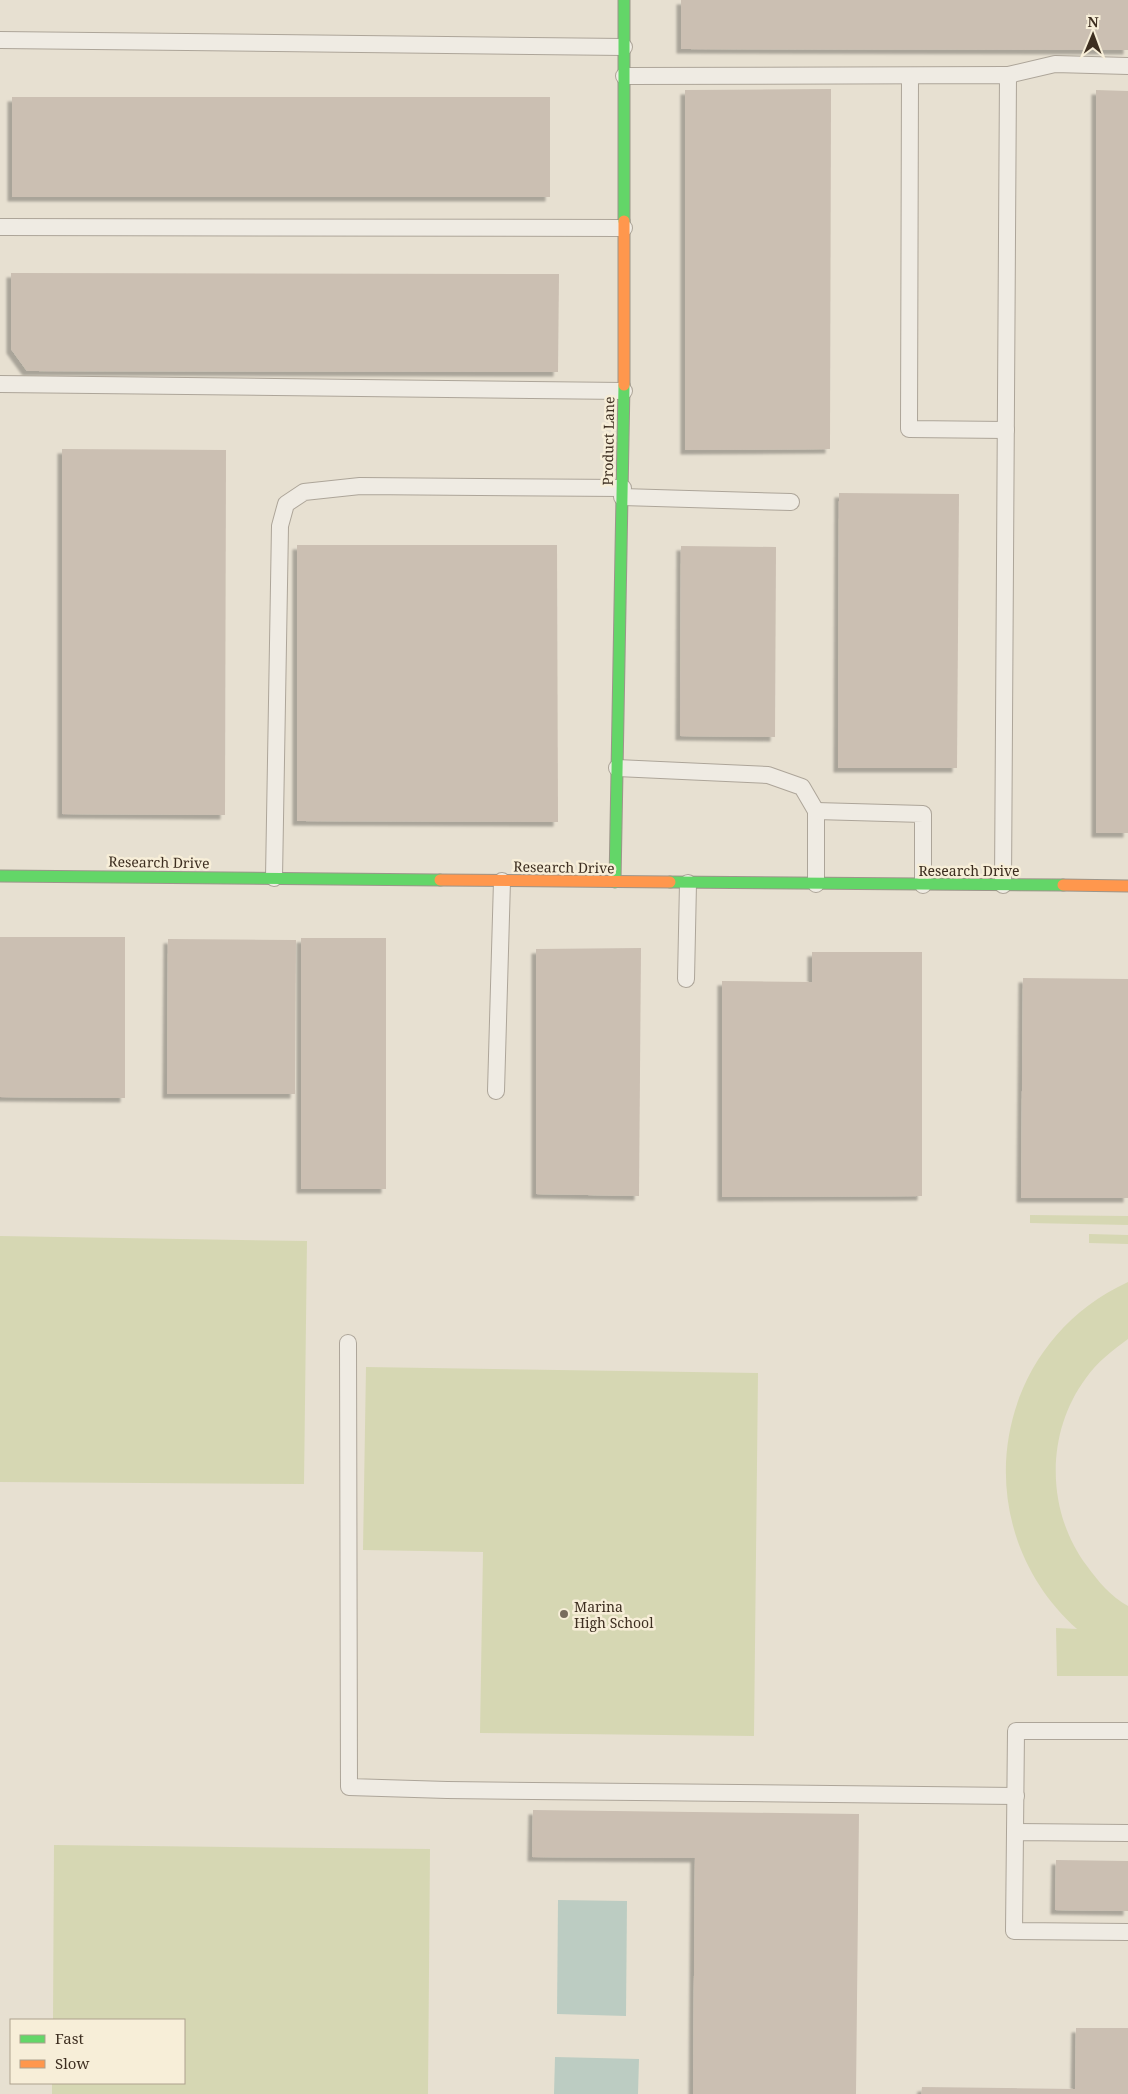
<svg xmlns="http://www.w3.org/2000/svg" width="1128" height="2094" viewBox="0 0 1128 2094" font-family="'Noto Serif',serif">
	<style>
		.green { fill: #d6d7b3 }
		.water { fill: #bcccc2 }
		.building { fill: #cbbfb2; filter: url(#shadow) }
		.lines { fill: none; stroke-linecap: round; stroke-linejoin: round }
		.lane-casing { stroke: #ada599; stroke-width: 18 }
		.fast-casing { stroke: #9c958a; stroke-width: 13 }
		.slow-casing { stroke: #9c958a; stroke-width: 13 }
		.lane { stroke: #efebe3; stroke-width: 16 }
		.fast { stroke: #63d668; stroke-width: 11 }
		.slow { stroke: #ff974d; stroke-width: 11 }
		.poi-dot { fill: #786c5e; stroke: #f7eed8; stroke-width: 2 }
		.labels { text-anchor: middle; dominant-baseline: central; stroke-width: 5; stroke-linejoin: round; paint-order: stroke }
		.street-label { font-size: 14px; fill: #3d2e20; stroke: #f7eed8 }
		.poi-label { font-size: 14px; fill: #3d2e20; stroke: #f7eed8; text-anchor: start }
	</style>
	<defs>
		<filter id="shadow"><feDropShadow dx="-4.5" dy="4.5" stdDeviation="1" flood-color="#0004"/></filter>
	</defs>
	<rect width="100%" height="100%" fill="#e7e0d1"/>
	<!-- green -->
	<g class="green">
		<polygon points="1030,1215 1128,1216 1128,1225 1030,1223"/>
		<polygon points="1089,1234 1128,1235 1128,1244 1089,1243"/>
		<polygon points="0,1236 307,1241 304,1484 0,1482"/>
		<path d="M1128 1282V1339C1113 1350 1097 1362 1086 1378 1045 1433 1046 1512 1087 1566 1098 1581 1111 1597 1128 1606V1676H1057L1056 1628 1077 1629C964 1528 989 1346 1128 1282Z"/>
		<polygon points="366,1367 758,1373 754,1736 480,1733 483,1552 363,1550"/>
		<polygon points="54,1845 430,1849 428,2094 52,2094 52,2083 184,2083 184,2020 53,2020"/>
	</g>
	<!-- water -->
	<g class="water">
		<polygon points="558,1900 627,1901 626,2016 557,2014"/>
		<polygon points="555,2057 639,2059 638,2094 554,2094"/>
	</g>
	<!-- building -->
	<g class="building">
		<polygon points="681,0 1128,0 1128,50 681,49"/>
		<polygon points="831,89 830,449 685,450 685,90"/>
		<polygon points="1096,90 1128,91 1128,833 1096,833"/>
		<rect x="12" y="97" width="538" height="100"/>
		<polygon points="11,273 559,274 558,372 27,371 11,349"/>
		<polygon points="62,449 226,450 225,815 62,814"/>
		<polygon points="839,493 959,494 957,768 838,768"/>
		<polygon points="297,545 557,545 558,822 297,821"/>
		<polygon points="681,546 776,547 775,737 680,736"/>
		<polygon points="0,937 125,937 125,1098 0,1097"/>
		<rect x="301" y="938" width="85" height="251"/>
		<polygon points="168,939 296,940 295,1094 167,1094"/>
		<polygon points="641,948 639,1196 536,1194 536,949"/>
		<polygon points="812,952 922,952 922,1196 722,1197 722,981 812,982"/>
		<polygon points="1023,978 1128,979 1128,1198 1021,1198"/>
		<polygon points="533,1810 859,1814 856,2094 693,2094 695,1858 532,1857"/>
		<polygon points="1056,1860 1128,1861 1128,1911 1055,1910"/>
		<polygon points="1076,2028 1128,2028 1128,2094 921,2094 922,2087 1075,2089"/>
	</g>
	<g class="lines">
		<!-- lane casing -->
		<g class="lane-casing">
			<g id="lane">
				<polyline points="0,40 624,47"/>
				<polyline points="1008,75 1055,64 1128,66"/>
				<polyline points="624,76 1008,75 1003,885"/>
				<polyline points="910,76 909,429 1006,430"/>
				<polyline points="0,227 624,228"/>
				<polyline points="0,384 624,391"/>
				<polyline points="622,497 791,502"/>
				<polyline points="617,768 768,775 802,787 816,811 816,884"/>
				<polyline points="816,811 923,814 923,885"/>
				<polyline points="274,878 280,526 286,504 304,492 360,486 623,488"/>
				<polyline points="686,979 688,883"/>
				<polyline points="496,1091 502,881"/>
				<polyline points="348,1343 349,1787 447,1790 1016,1796"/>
				<polyline points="1015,1832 1016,1731 1128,1731"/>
				<polyline points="1128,1833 1015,1832 1014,1931 1128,1932"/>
			</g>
		</g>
		<!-- fast casing -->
		<g class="fast-casing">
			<g id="fast">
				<polyline points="624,0 624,221"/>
				<polyline points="0,876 440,880"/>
				<polyline points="615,882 624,385"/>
				<polyline points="670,882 1063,885"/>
			</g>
		</g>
		<!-- slow casing -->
		<g class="slow-casing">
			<g id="slow">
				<polyline points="624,221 624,385"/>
				<polyline points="440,880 670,882"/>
				<polyline points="1063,885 1128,886"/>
			</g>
		</g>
		<!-- lane -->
		<use href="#lane" class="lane"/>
		<!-- fast -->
		<use href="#fast" class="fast"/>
		<!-- slow -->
		<use href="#slow" class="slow"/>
	</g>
	<!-- markers -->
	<circle class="poi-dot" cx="564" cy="1614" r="5"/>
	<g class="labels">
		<!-- street labels -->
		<g class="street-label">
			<text transform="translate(608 441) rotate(-89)">Product Lane</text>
			<text transform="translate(159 862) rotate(1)">Research Drive</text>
			<text transform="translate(564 867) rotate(1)">Research Drive</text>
			<text x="969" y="870">Research Drive</text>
		</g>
		<!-- poi labels -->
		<g class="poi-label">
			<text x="574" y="1606">Marina<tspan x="574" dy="16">High School</tspan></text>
		</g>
	</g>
	<!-- legend -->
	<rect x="10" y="2019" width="175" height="65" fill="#f7eed8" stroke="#ada18e"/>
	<rect x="20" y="2035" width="25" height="8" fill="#63d668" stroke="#ada18e"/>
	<text x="55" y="2044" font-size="15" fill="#3d2e20">Fast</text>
	<rect x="20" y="2060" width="25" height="8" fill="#ff974d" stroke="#ada18e"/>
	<text x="55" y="2069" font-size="15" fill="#3d2e20">Slow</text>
	<!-- north arrow -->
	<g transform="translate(1093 35) rotate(1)" stroke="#f7eed8" stroke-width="4" paint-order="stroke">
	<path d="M0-4L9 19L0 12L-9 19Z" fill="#3d2e20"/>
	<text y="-8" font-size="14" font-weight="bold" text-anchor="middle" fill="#3d2e20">N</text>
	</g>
</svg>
